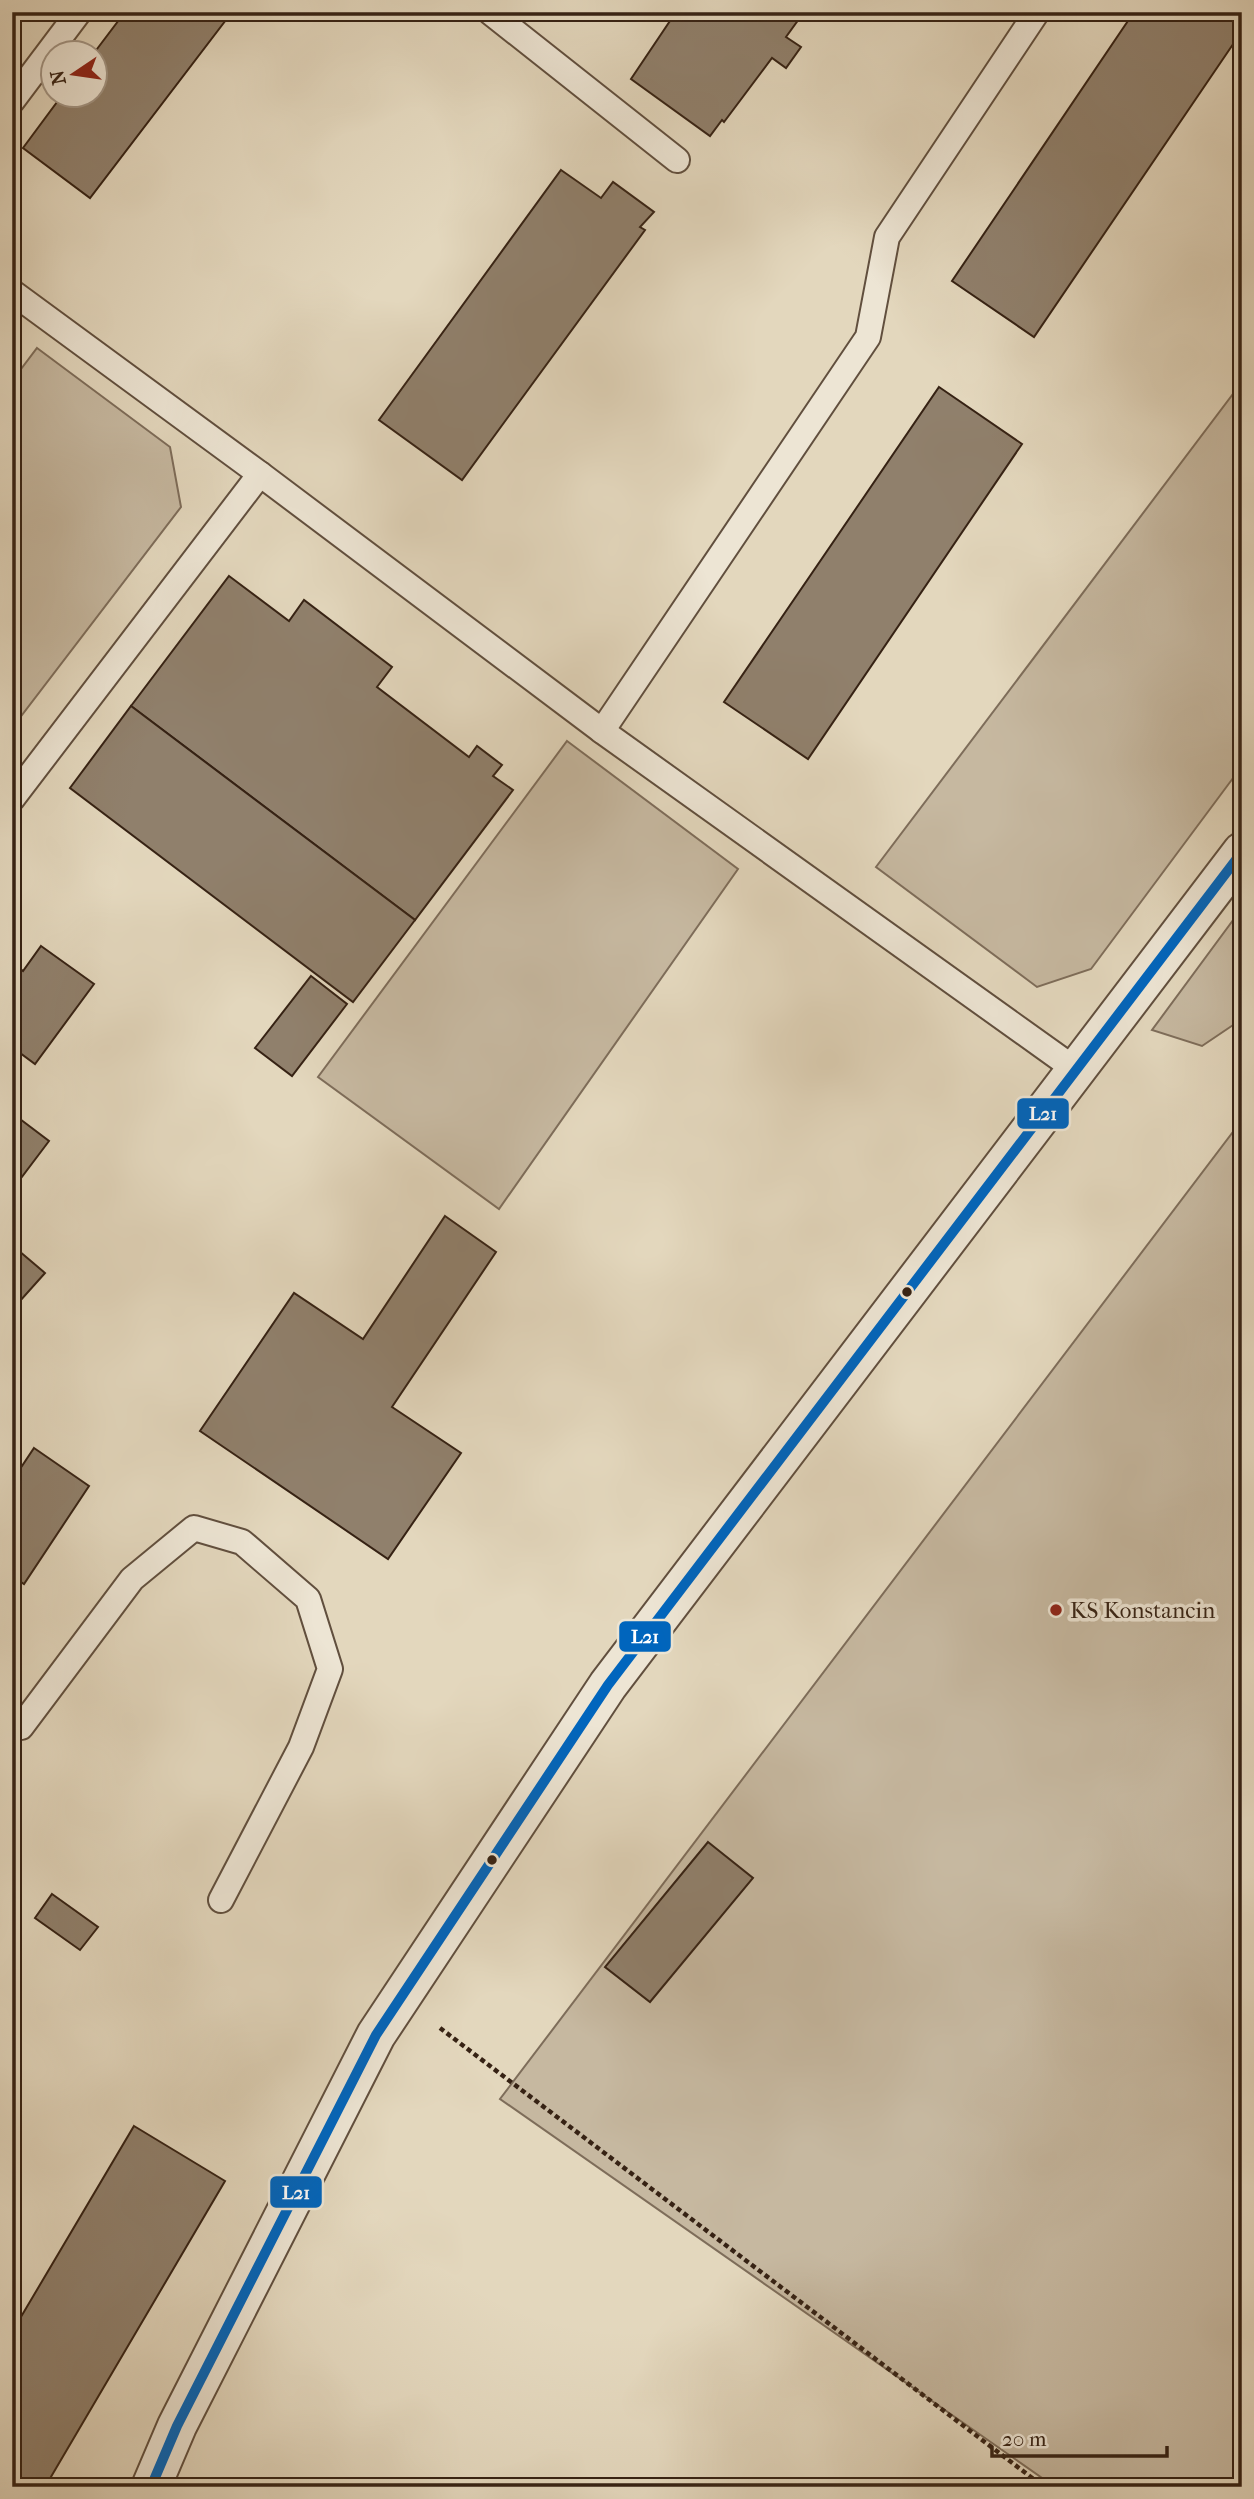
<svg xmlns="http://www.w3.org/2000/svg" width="1254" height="2499" viewBox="0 0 1254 2499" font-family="'IM FELL French Canon',serif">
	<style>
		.green { fill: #c6b8a0; stroke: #7e6d5a; stroke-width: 2 }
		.building { fill: #90806c; stroke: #362214; stroke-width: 2 }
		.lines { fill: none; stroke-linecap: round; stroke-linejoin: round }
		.service-casing { stroke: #614f3e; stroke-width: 28 }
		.tertiary-casing { stroke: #614f3e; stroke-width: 42 }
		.path { stroke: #362214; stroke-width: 4.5; stroke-dasharray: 5 3.5; stroke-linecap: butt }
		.service { stroke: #ede5d4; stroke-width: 24 }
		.tertiary { stroke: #ede5d4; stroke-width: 38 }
		.bus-1-casing { stroke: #ede5d4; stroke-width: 16 }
		.bus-1 { stroke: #0065bd; stroke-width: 10 }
		.bus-dot { fill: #362214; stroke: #ede5d4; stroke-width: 2.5 }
		.poi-dot { fill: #8f2418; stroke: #ede5d4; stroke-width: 2.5 }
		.labels { text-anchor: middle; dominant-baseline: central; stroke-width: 7; stroke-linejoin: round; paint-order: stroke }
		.poi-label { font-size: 23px; fill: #362214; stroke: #ede5d4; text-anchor: start }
		.line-badge { stroke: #ede5d4; stroke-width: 2.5 }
		.badge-label { font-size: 19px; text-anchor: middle; font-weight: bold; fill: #fff }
	</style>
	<rect width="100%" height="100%" fill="#e3d7bd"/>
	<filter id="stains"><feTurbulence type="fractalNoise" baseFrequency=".00286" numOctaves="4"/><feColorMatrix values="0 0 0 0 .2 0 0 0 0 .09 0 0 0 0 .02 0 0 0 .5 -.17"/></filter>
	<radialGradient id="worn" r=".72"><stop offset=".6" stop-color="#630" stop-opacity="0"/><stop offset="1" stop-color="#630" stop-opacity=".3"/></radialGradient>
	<!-- green -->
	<g class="green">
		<polygon points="37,348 170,447 181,507 12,728 12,381"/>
		<polygon points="1242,382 1242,766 1091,969 1037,987 876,867"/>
		<polygon points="567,741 738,869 499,1209 318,1077"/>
		<polygon points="1242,908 1242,1019 1202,1046 1152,1030"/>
		<polygon points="1242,1120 1242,2487 1055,2487 500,2099"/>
	</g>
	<!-- building -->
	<g class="building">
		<polygon points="125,12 232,12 90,198 23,148 63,94 94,94 94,53"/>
		<polygon points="676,12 804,12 786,37 801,47 786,68 772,58 724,122 722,120 710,136 631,79"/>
		<polygon points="1134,12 1231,12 1242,20 1242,31 1034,337 952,281"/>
		<polygon points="561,170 601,198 613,182 654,212 640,227 645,230 462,480 379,420"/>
		<polygon points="939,387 1022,444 808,759 724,702"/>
		<polygon points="229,576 289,621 304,600 392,667 377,687 469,757 477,746 502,765 493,776 513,790 415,920 131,706"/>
		<polygon points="131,706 415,920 353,1002 70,788"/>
		<polygon points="41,946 94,984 35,1064 12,1047 12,962 23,971"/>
		<polygon points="311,976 347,1004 292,1076 255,1048"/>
		<polygon points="12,1113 49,1141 12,1190"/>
		<polygon points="445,1216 496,1252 392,1407 461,1453 388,1559 200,1431 294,1293 363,1339"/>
		<polygon points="12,1245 45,1273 12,1310"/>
		<polygon points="34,1448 89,1486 24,1584 12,1576 12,1481"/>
		<polygon points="708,1842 753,1878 650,2002 605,1967"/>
		<polygon points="52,1894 98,1927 80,1950 35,1918"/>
		<polygon points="134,2126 225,2181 45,2487 12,2487 12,2332"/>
	</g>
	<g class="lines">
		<!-- service casing -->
		<g class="service-casing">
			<g id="service">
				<polyline points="490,12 677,160"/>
				<polyline points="12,101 79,12"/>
				<polyline points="12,292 260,474 602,731 1076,1070"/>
				<polyline points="602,731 868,337 887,237 1037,12"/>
				<polyline points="12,799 260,474"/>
				<polyline points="21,1727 132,1579 194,1528 242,1542 308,1599 330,1669 301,1747 221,1900"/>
			</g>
		</g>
		<!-- tertiary casing -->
		<g class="tertiary-casing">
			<polyline id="tertiary" points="151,2487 177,2426 376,2035 608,1685 1242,852"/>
		</g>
		<!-- path -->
		<polyline class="path" points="440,2028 1044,2487"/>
		<!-- service -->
		<use href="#service" class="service"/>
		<!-- tertiary -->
		<use href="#tertiary" class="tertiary"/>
		<!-- bus-1 casing -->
		<g class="bus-1-casing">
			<polyline id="bus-1" points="151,2487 177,2426 376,2035 608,1685 1242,852"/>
		</g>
		<!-- bus-1 -->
		<use href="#bus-1" class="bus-1"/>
	</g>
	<!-- markers -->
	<g class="bus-dot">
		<circle cx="907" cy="1292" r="6"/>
		<circle cx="492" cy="1860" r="6"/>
	</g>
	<circle class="poi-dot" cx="1056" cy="1610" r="7"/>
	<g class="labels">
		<!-- poi labels -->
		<g class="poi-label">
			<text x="1070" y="1610">KS Konstancin</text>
		</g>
	</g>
	<g class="line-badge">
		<rect x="1016" y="1097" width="54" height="33" rx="7" fill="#0065bd"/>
		<rect x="618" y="1620" width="54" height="33" rx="7" fill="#0065bd"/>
		<rect x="269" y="2175" width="54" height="34" rx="7" fill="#0065bd"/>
	</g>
	<g class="badge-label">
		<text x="1043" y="1120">L21</text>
		<text x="645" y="1643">L21</text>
		<text x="296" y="2199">L21</text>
	</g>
	<!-- margin -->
	<rect width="1254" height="2499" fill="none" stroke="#e3d7bd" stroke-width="42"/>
	<rect x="14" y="14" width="1226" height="2471" fill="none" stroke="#362214" stroke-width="3.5"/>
	<rect x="21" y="21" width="1212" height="2457" fill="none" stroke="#362214" stroke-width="2"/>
	<!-- north arrow -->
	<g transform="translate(74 74) rotate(257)"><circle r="33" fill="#ede5d4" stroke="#a49787" stroke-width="2"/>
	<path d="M0-5L12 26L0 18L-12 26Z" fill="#8f2418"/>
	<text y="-10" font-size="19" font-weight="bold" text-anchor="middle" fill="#362214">N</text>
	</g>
	<!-- scale -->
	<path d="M992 2446v10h175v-10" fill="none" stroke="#362214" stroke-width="3.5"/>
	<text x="1002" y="2446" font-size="21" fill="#362214" stroke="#ede5d4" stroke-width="5" paint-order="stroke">20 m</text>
	<rect width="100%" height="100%" filter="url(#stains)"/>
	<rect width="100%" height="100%" fill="url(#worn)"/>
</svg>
